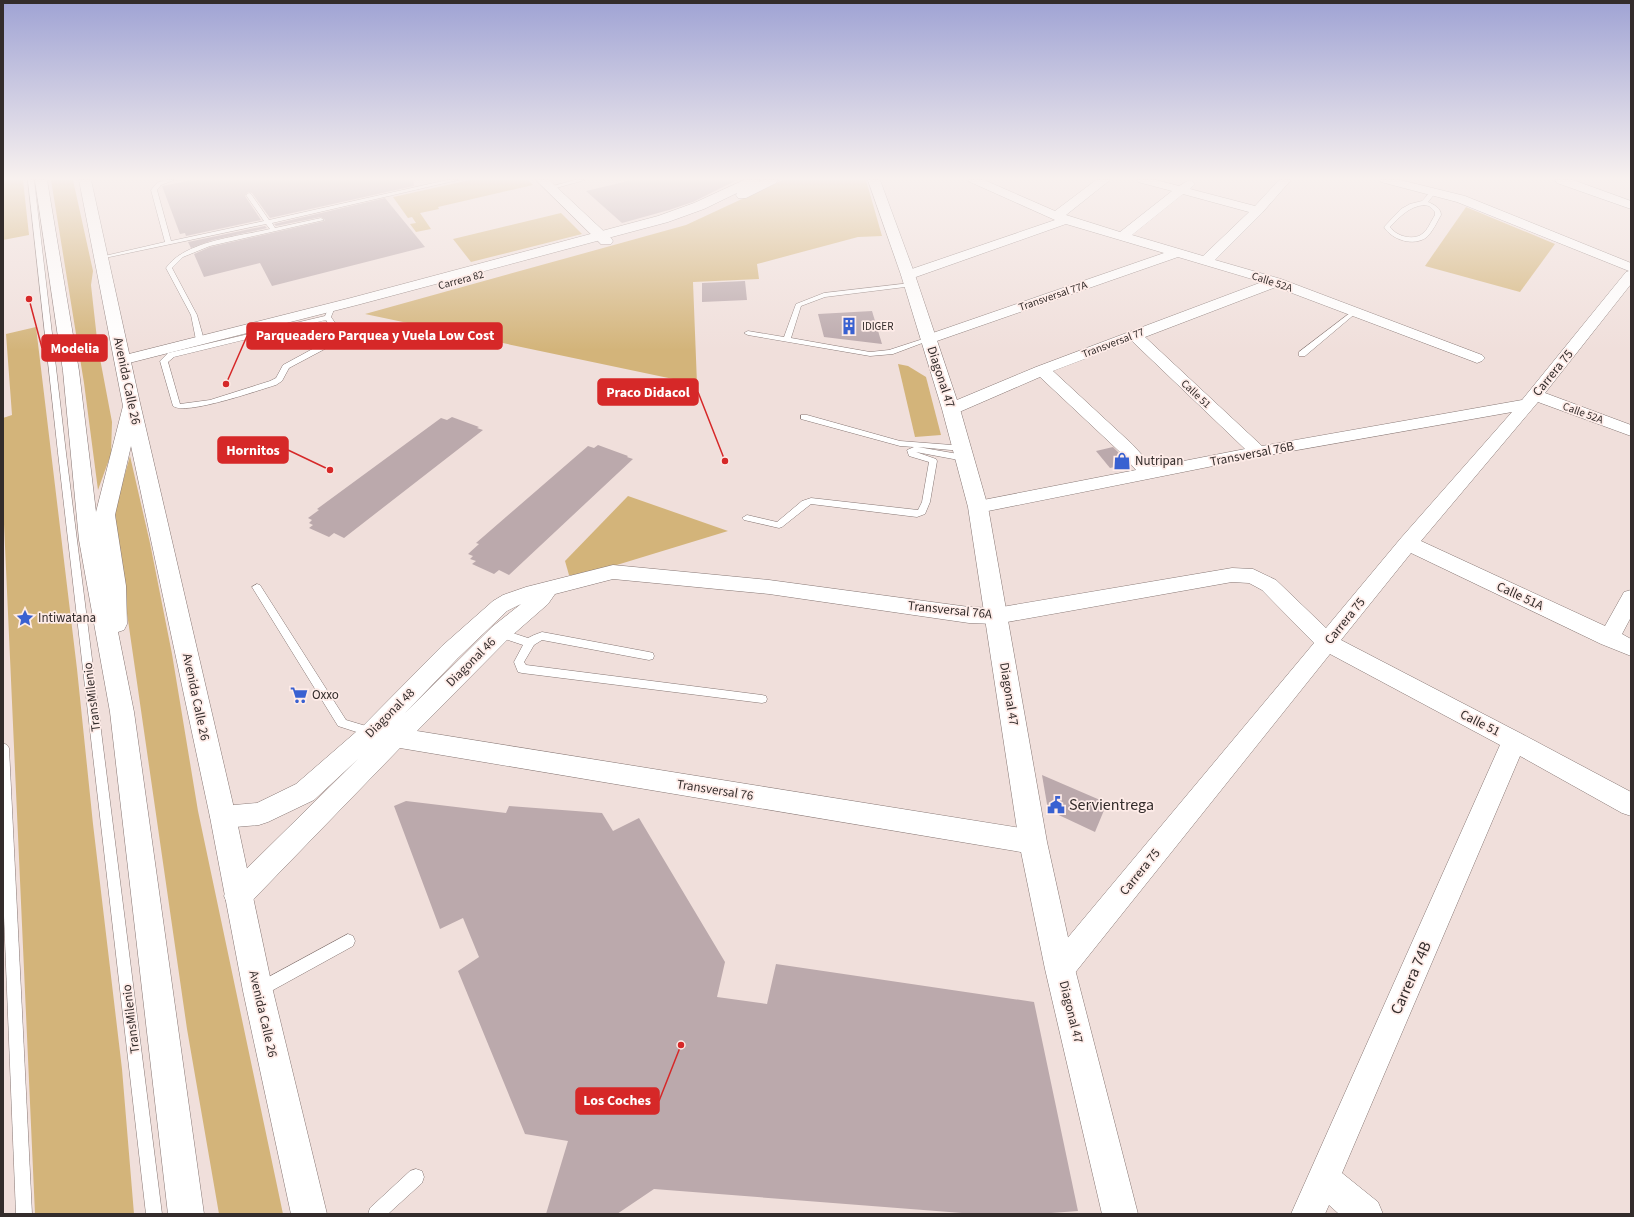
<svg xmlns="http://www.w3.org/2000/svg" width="1634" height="1217" viewBox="0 0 1634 1217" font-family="'Source Sans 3',sans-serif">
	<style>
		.green { fill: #d3b47a }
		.building { fill: #bba9ac }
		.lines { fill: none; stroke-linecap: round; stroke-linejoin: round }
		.service-casing { stroke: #877774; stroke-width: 1 }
		.minor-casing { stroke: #877774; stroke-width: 1 }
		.tertiary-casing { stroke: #877774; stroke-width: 1 }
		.secondary-casing { stroke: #877774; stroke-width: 1 }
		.primary-casing { stroke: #877774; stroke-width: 1 }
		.service { fill: #fff; fill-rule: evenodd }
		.minor { fill: #fff; fill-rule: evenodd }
		.tertiary { fill: #fff; fill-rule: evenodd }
		.secondary { fill: #fff; fill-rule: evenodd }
		.primary { fill: #fff; fill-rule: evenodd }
		.labels { text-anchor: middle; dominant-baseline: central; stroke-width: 3.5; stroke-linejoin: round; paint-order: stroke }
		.far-street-label { font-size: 11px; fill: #332c2b; stroke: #feece8 }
		.far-poi-label { font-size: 11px; fill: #332c2b; stroke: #feece8; text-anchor: start }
		.street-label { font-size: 13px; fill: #332c2b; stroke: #feece8 }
		.poi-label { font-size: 13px; fill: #332c2b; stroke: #feece8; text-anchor: start }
		.near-poi-label { font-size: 16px; fill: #332c2b; stroke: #feece8; text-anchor: start }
		.near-street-label { font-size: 16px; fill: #332c2b; stroke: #feece8 }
		.leader { fill: none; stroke: #d62828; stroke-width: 1.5 }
		.callout-dot { fill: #d62828; stroke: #feece8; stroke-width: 1.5 }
		.callout { fill: #d62828; stroke: #d62828; stroke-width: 1.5 }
		.callout-label { font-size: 14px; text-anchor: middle; font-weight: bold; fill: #fff }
	</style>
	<rect width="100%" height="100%" fill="#f0dfdb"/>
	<!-- green -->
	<g class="green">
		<polygon points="3,180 23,180 29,235 3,240"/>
		<polygon points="51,180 73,180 93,271 91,285 98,348 112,422 111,454 98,490 84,383"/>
		<polygon points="470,180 528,180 533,185 438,207 439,209 420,213 431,229 416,232 410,224 416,223 412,217 408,218 393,197"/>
		<polygon points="783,180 866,180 882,236 858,237 757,264 759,279 693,282 697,384 365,314 686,225"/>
		<polygon points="1466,207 1555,244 1520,292 1425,266"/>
		<polygon points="561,213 582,234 471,262 453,239"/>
		<polygon points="36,327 77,669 93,824 122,1069 134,1214 35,1214 3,502 3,418 12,415 6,334"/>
		<polygon points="898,364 908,366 926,377 941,435 915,437"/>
		<polygon points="130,456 150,543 172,654 198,811 283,1214 219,1214 187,1029 116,537 115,510"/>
		<polygon points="628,496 728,531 584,575 569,575 565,561"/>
	</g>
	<!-- building -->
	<g class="building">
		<polygon points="193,180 413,180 414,186 270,218 252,193 248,192 245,196 261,220 186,236 185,233 180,234 162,186"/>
		<polygon points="632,180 737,180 693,202 669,210 622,223 586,191"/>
		<polygon points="385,198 425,247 272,286 260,263 204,277 194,254 210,247 324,221 325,220 321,217 276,226 274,224"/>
		<polygon points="265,226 267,228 213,240 191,248 188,242"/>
		<polygon points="745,281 747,300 702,302 702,283"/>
		<polygon points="872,311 882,344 824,337 818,314"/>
		<polygon points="452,417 479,427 477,428 483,430 344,538 334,533 329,537 309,528 313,525 309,523 312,520 308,518 319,510 317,509 441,418 447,420"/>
		<polygon points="598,445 628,456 627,457 633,459 509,575 499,570 494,574 472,564 476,561 470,559 473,556 468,554 479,544 476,543 588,446 594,448"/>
		<polygon points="1113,447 1119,453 1129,464 1110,468 1096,451"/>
		<polygon points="1042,775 1107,803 1095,832 1048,810"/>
		<polygon points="406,801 506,813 509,806 602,813 613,831 639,818 725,962 717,997 767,1004 776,964 1034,1002 1078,1211 1038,1214 975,1214 654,1189 617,1214 546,1214 568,1141 525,1134 458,971 479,957 463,918 440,929 394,806"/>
	</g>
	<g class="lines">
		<!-- service casing -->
		<g class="service-casing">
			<g id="service">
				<polygon points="28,180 34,180 66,453 162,1214 146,1214 58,453"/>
				<path d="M165 180H174L161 185 157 190 171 241 264 221 246 195 249 193 251 194 269 220 447 180H458L272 223 275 228 321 218 324 220 210 246 183 257 172 268 197 315 204 340 200 342 196 340 191 315 166 268C184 241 240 236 270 229L266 224 100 259V257L165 242 151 190 157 183Z"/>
				<polygon points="575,180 585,180 549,190 546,188"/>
				<path d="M1432 190 1437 191 1428 202C1433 204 1441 208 1441 215 1437 222 1433 231 1427 237 1414 247 1392 240 1384 227L1401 209 1410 204 1422 201ZM1424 205 1429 206 1435 212V215C1431 221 1428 230 1422 234 1413 241 1396 236 1390 227 1401 216 1408 207 1424 205Z"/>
				<polygon points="911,283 913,284 913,286 825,297 801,306 791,338 870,352 889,350 929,337 933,339 893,354 870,356 748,335 744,333 748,331 784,337 796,304 824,293"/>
				<path d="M332 305 335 307 331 317 338 327 336 343 289 368 282 381 276 385C259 390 185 416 173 406L160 361 168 353 325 316 329 307ZM326 320 330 327 329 340 283 365 276 378 270 381 210 400 180 404 168 362 174 357Z"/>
				<polygon points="1354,310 1356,311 1356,313 1305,356 1299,356 1299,352"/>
				<polygon points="801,415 807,415 900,441 965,446 966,448 962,451 918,447 964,455 968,458 964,461 916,452 936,459 937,461 930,502 925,514 917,517 811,504 782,527 779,528 744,520 742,518 747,515 777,522 802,501 811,498 918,510 922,502 929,462 909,456 907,450 914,447 900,446 801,419"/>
				<polygon points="257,584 260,585 346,720 376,729 378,732 376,735 372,737 338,726 252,587"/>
				<polygon points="500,629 528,638 534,635 542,632 649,652 653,653 654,656 653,659 649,660 542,640 534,645 524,662 526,665 762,695 766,696 767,699 766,702 762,703 522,673 518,672 514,662 523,645 496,636 495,633 496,630"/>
				<polygon points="3,743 7,745 9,748 32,1214 16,1214 3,891"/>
				<polygon points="348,934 353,936 355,941 353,946 264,995 259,997 254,995 252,990 254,985"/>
				<polygon points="416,1169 422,1171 424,1177 422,1183 388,1214 368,1214 370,1208 410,1171"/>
			</g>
		</g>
		<!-- minor casing -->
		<g class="minor-casing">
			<g id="minor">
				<polygon points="536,180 549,180 611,238 613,241 611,244 601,244"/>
				<path d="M968 180H984L1055 211 1096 180H1110L1066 215 1120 232 1172 191 1138 182 1136 180H1156L1179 186 1189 180 1193 182 1195 184 1190 189 1255 206 1279 180H1291L1262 213 1215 260 1281 279 1482 355 1485 358 1482 361 1477 363 1472 361 1276 287 1145 337 1262 446 1522 400 1626 272 1629 271 1457 202 1381 182 1379 180H1400L1465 196 1631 263V284L1545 393 1631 425V436L1538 402 1421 541 1605 626 1624 592 1631 590V617L1622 634 1631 639V656L1601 644 1411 553 1341 640 1522 734 1631 792V816L1622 813 1520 756 1342 1173 1378 1202 1383 1214H1339L1329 1205 1325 1214H1291L1500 745 1330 654 1070 979 1060 983 1050 979 1046 969 1050 959 1314 643 1262 590 1249 583 1232 582 996 624 969 623 769 594 613 579 555 594 548 604 508 639 417 731 1033 830 1042 834 1046 842 1042 850 1033 854 400 748 248 905 238 909 228 905 224 896 228 887 358 759 314 800 268 822 259 825 223 828 214 825 210 817 214 809 223 806 257 803 296 784 364 725 442 646 493 601 503 595 526 587 613 565 769 580 969 607 996 608 1232 568 1253 569 1276 580 1326 628 1401 538 1512 412 1258 457 978 513 971 511 969 507 971 503 978 501 1136 470 1120 452 1040 377 957 413 951 414 945 413 943 409 945 405 1036 367 1262 282 1178 257 934 342 929 344 924 342 921 339 924 336 1164 253 1066 224 913 278 908 279 903 278 901 275 903 272 1055 220 970 182ZM1183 194 1249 212 1203 256 1132 235ZM1132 341 1245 449 1153 467 1132 444 1053 371ZM521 604 492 627 405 713 458 658 507 611Z"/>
			</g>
		</g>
		<!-- tertiary casing -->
		<g class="tertiary-casing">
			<g id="tertiary">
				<polygon points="744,180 760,180 759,182 762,180 778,180 776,183 746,198 738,198 736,195 737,193 704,209 668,222 357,305 129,363 123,365 117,363 115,360 117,357 347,299 658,216 694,203"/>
				<polygon points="868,180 880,180 915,275 960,409 988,507 1047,842 1075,969 1138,1214 1102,1214 1045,969 1019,842 968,507 942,409 901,275"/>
			</g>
		</g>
		<!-- secondary casing -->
		<g class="secondary-casing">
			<polygon id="secondary" points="1555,180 1573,180 1631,201 1631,209 1557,183"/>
		</g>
		<!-- primary casing -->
		<g class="primary-casing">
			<polygon id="primary" points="35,180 47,180 79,371 96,512 123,406 79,180 91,180 140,403 236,817 273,991 327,1214 291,1214 243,991 210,817 131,446 115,515 126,586 127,624 124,630 118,632 134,712 204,1214 168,1214 110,712 79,540 63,371"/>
		</g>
		<!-- service -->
		<use href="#service" class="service"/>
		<!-- minor -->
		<use href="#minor" class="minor"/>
		<!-- tertiary -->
		<use href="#tertiary" class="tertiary"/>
		<!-- secondary -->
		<use href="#secondary" class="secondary"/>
		<!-- primary -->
		<use href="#primary" class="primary"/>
	</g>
	<!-- sky -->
	<linearGradient id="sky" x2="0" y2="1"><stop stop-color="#9fa3d4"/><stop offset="0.51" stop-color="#f8f1ef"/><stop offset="1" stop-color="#f8f1ef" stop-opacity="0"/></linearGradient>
	<rect width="1634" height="350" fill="url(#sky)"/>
	<!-- icons -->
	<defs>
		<g id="building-bare" transform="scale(1.38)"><path d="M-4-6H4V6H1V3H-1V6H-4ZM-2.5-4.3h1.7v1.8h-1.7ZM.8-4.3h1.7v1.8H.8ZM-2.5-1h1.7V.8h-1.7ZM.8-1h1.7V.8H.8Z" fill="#3961d1" stroke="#feece8" stroke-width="2.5" paint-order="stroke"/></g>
		<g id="shop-bare" transform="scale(1.38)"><path d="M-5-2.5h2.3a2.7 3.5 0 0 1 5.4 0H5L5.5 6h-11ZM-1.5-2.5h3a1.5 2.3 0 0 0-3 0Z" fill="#3961d1" stroke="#feece8" stroke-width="2.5" paint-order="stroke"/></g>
		<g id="sight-bare" transform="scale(1.38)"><path d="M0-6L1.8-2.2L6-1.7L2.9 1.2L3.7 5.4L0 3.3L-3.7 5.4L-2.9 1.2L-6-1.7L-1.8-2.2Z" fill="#3961d1" stroke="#feece8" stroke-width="2.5" paint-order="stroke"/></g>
		<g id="supermarket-bare" transform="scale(1.38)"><path d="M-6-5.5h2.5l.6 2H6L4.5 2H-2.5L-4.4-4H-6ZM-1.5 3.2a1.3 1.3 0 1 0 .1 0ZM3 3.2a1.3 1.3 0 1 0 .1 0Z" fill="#3961d1" stroke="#feece8" stroke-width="2.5" paint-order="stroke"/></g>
		<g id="civic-bare" transform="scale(1.38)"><path d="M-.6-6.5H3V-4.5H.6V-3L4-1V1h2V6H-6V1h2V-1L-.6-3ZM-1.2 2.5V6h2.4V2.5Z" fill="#3961d1" stroke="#feece8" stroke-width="2.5" paint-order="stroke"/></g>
	</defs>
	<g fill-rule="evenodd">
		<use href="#building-bare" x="849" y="326"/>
		<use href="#shop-bare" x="1122" y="461"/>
		<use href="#sight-bare" x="25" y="618"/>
		<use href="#supermarket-bare" x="299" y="695"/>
		<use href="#civic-bare" x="1056" y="805"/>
	</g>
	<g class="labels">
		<!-- far-street labels -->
		<g class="far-street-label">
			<text transform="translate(461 280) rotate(-15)">Carrera 82</text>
			<text transform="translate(1272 282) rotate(18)">Calle 52A</text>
			<text transform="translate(1053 296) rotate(-19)">Transversal 77A</text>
			<text transform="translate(1113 343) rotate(-21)">Transversal 77</text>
			<text transform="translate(1196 394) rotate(43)">Calle 51</text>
			<text transform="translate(1583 413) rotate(20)">Calle 52A</text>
		</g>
		<!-- far-poi labels -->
		<g class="far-poi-label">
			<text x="862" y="326">IDIGER</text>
		</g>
		<!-- street labels -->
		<g class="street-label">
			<text transform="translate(1553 373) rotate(-51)">Carrera 75</text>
			<text transform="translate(941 377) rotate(72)">Diagonal 47</text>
			<text transform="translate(127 381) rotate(78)">Avenida Calle 26</text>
			<text transform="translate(1252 454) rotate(-11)">Transversal 76B</text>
			<text transform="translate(1520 596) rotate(25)">Calle 51A</text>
			<text transform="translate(950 610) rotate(6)">Transversal 76A</text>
			<text transform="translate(1345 621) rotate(-51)">Carrera 75</text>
			<text transform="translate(471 662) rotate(-45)">Diagonal 46</text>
			<text transform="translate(1009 694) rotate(81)">Diagonal 47</text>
			<text transform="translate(92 697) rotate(-97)">TransMilenio</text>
			<text transform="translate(196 697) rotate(78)">Avenida Calle 26</text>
			<text transform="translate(390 713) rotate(-45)">Diagonal 48</text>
			<text transform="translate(1480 723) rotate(27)">Calle 51</text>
			<text transform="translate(715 790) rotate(9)">Transversal 76</text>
			<text transform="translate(1140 872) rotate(-51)">Carrera 75</text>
			<text transform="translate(1071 1012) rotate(76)">Diagonal 47</text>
			<text transform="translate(263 1014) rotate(77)">Avenida Calle 26</text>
			<text transform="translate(131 1019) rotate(-97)">TransMilenio</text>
		</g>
		<!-- poi labels -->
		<g class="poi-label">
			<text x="1135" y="461">Nutripan</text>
			<text x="38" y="618">Intiwatana</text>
			<text x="312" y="695">Oxxo</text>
		</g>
		<!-- near-poi labels -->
		<g class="near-poi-label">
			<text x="1069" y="805">Servientrega</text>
		</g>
		<!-- near-street labels -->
		<g class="near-street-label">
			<text transform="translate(1411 978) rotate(-66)">Carrera 74B</text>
		</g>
	</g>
	<!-- callouts -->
	<path class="leader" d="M226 384L247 336M29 299L42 348M725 461L698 392M330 470L288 450M681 1045L659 1101"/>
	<g class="callout-dot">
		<circle cx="226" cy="384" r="4"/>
		<circle cx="29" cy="299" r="4"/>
		<circle cx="725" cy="461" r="4"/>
		<circle cx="330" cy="470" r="4"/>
		<circle cx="681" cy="1045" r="4"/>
	</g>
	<g class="callout">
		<rect x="247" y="323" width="255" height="26" rx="4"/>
		<rect x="42" y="335" width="65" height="26" rx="4"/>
		<rect x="598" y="379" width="100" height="26" rx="4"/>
		<rect x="218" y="437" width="70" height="26" rx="4"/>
		<rect x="576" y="1088" width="83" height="26" rx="4"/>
	</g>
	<g class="callout-label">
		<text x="375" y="340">Parqueadero Parquea y Vuela Low Cost</text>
		<text x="75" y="353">Modelia</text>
		<text x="648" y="397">Praco Didacol</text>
		<text x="253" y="455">Hornitos</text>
		<text x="617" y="1105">Los Coches</text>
	</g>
	<!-- border -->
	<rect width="1634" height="1217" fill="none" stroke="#332c2b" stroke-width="8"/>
</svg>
